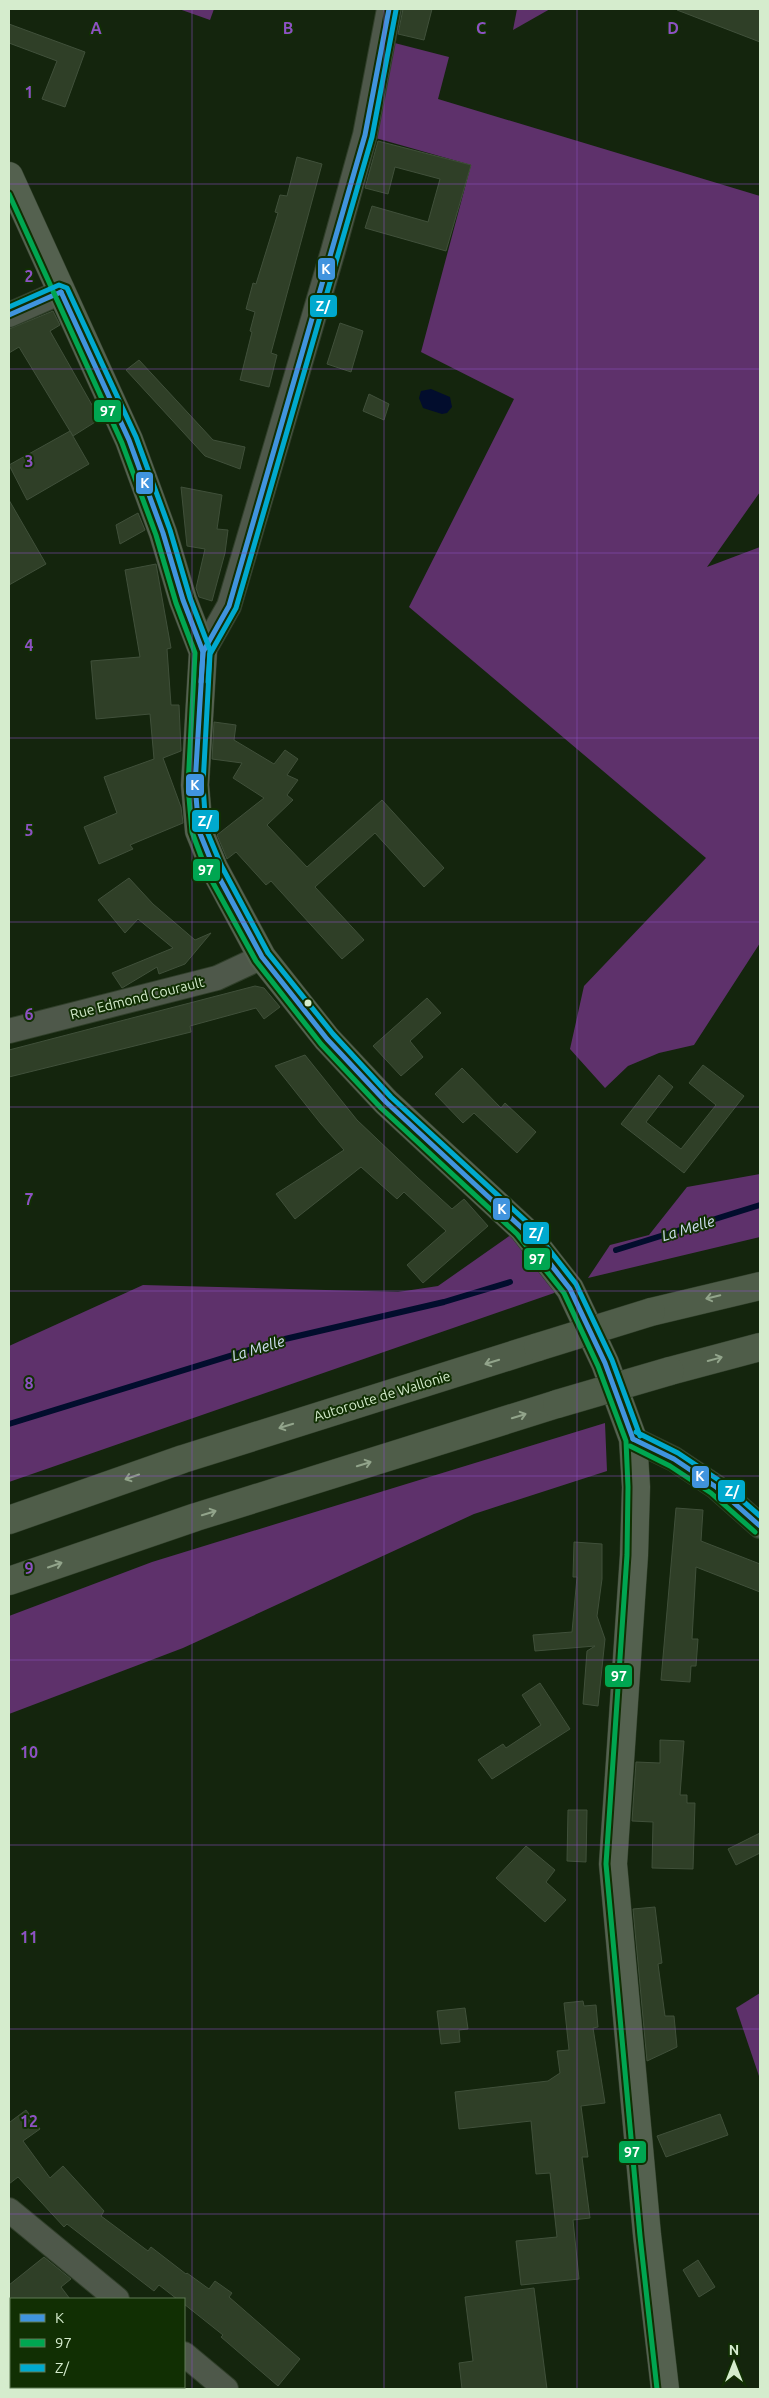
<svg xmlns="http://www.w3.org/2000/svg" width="769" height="2398" viewBox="0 0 769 2398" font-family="Ubuntu,sans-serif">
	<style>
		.green { fill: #5e316b }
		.water { fill: #020d2d }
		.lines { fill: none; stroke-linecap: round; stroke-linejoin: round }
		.stream { stroke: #020d2d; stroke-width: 6 }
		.building { fill: #2f3f27; stroke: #40503a }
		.minor-casing { stroke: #303f2a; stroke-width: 26 }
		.major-casing { stroke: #303f2a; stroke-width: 29 }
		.highway-casing { stroke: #303f2a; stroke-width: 29 }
		.minor { stroke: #4e584a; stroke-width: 24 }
		.major { stroke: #54614f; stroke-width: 28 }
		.highway { stroke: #4f5d49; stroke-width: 28 }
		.highway-bridge-casing { stroke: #303f2a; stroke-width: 29; stroke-linecap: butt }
		.highway-bridge { stroke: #4f5d49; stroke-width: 28 }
		.bus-1-casing { stroke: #112f03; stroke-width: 9 }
		.bus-2-casing { stroke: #112f03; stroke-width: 9 }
		.bus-3-casing { stroke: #112f03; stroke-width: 9 }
		.bus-1 { stroke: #4094de; stroke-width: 5 }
		.bus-2 { stroke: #00a651; stroke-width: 5 }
		.bus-3 { stroke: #00a9ce; stroke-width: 5 }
		.oneway { stroke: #92a48b }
		.grid { fill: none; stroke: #8d52c2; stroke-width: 1; stroke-opacity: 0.55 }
		.bus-dot { fill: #d5eccd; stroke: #112f03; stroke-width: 2 }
		.labels { text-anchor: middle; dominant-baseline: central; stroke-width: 4; stroke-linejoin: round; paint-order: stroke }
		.street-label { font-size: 14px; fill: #d5eccd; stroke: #112f03 }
		.water-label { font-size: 15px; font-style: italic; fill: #d1e0f4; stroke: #112f03 }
		.grid-label { font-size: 16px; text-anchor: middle; font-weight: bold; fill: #8d52c2; stroke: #112f03; stroke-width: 4; stroke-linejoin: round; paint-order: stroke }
		.line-badge { stroke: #112f03; stroke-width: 2 }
		.badge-label { font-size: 14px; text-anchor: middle; font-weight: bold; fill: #fff }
	</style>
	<rect width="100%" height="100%" fill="#14250d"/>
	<!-- green -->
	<g class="green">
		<polygon points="179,9 214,9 210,20"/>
		<polygon points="517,9 550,9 513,30"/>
		<polygon points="383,40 449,57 438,99 760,196 760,492 707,567 760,547 760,943 694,1045 659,1053 628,1066 605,1088 570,1049 584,986 706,858 409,607 514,399 421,352 471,165 365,135"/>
		<polygon points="760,1174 760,1237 588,1278 610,1245 649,1235 687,1187"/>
		<polygon points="515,1232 557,1292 9,1482 9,1346 143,1285 398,1292 438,1286"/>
		<polygon points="605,1423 607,1471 474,1514 183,1648 9,1714 9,1616 152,1562"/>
		<polygon points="760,1993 760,2079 736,2008"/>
	</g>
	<!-- water -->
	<polygon class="water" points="431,389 450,397 452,407 447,413 442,414 423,408 419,398 421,391"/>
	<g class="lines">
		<!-- stream -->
		<g class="stream">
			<polyline points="616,1250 760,1205"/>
			<polyline points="9,1424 285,1339 444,1302 510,1282"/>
		</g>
	</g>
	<!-- building -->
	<g class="building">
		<polygon points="403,9 432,9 424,40 398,34"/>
		<polygon points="678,9 760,9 760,42 677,10"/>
		<polygon points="9,24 85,52 65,107 42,99 57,61 9,43"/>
		<polygon points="378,141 471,165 446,251 365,228 372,206 428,222 440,179 395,167 388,194 365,188"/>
		<polygon points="297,157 322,164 271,353 277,355 269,387 240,380 252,332 250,331 255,312 246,309 253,283 256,284 278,213 275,212 280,195 287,196"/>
		<polygon points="53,311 60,325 50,331 100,419 73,436 19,347 9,353 9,329"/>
		<polygon points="340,323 363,331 351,372 327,364"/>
		<polygon points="139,360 213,440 245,447 240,469 205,456 126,370"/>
		<polygon points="369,394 389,404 384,420 363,411"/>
		<polygon points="70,431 89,464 27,500 9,465"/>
		<polygon points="181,487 222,495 217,529 228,530 225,553 212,601 199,597 196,588 205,549 187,546"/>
		<polygon points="9,500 46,564 9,585"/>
		<polygon points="138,513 145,530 120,544 116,525"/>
		<polygon points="156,564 171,648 167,649 171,705 179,705 181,751 163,758 181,807 183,823 130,845 133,849 99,864 84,827 117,813 104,777 154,759 150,714 96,719 91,661 140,657 125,570"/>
		<polygon points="214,722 236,725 234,740 274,764 285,750 298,759 287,775 298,780 287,795 293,800 267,825 307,867 382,800 444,868 424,887 375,833 315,887 364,940 342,959 271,881 266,885 236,852 227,859 217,835 264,798 233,778 242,763 212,759"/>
		<polygon points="129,878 153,904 195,940 211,933 185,964 159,974 157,967 122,988 112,973 173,948 138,919 125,933 98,900"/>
		<polygon points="255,986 264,988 280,1007 264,1019 256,1008 190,1026 191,1032 9,1077 9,1050"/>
		<polygon points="427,998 441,1013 410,1041 423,1057 401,1076 373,1046"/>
		<polygon points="305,1055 357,1120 417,1177 452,1209 464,1199 488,1226 423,1283 407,1265 446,1231 404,1192 397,1199 361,1167 295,1219 276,1194 344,1150 321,1124 275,1066"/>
		<polygon points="703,1065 744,1096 684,1173 621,1124 659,1075 673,1087 646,1122 681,1149 716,1105 689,1083"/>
		<polygon points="462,1068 501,1108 505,1103 536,1132 517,1153 474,1113 463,1123 435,1094"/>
		<polygon points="676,1508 703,1510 701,1541 760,1564 760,1592 696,1567 692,1639 698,1639 696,1666 691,1666 690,1682 661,1680"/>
		<polygon points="574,1542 602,1544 602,1579 597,1616 605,1639 598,1706 583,1704 587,1651 595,1646 535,1651 533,1635 572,1632 577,1577 573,1577"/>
		<polygon points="540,1683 570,1729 492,1779 478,1760 503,1744 506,1748 541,1725 522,1695"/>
		<polygon points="660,1740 684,1741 680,1795 687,1795 687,1803 695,1803 693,1869 652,1868 653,1822 632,1821 636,1762 660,1763"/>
		<polygon points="568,1810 587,1810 586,1862 567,1861"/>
		<polygon points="760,1833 760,1853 736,1865 728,1849"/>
		<polygon points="526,1846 555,1870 546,1882 566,1900 545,1922 496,1878"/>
		<polygon points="655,1907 662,1963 658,1964 665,2016 674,2016 677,2047 647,2061 633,1909"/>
		<polygon points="583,2001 584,2006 596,2005 598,2027 593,2028 605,2103 581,2106 588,2157 582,2157 590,2218 573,2220 579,2279 521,2285 516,2241 557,2237 550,2173 536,2174 531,2121 459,2129 455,2092 548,2081 560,2073 557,2051 569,2050 564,2003"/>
		<polygon points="465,2008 468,2029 459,2030 460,2042 441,2044 437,2011"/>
		<polygon points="26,2110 40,2129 23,2141 50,2178 63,2166 104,2211 101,2216 148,2251 151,2247 186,2274 187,2273 209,2289 215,2281 232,2293 229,2297 300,2359 278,2386 221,2337 223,2335 184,2304 184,2299 177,2299 159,2285 154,2291 67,2224 64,2227 18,2177 9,2184 9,2121 10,2122"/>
		<polygon points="720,2114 728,2135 666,2157 657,2136"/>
		<polygon points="44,2257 71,2279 61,2287 70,2299 9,2299 9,2285"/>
		<polygon points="698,2260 715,2287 699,2297 683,2270"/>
		<polygon points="534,2288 547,2389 462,2389 459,2363 473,2361 465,2297"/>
	</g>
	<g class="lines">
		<!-- minor casing -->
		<g class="minor-casing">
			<g id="minor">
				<polyline points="9,315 61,292"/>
				<polyline points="203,652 229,606 333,251 365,135 389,9"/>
				<polyline points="9,1031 217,978 262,957"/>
				<polyline points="633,1439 674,1459 716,1487 760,1526"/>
				<polyline points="9,2210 117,2299"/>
				<polyline points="184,2354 226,2389"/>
			</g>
		</g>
		<!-- major casing -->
		<g class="major-casing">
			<polyline id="major" points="9,176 129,440 163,533 183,600 203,652 195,785 199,831 214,868 262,957 327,1039 386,1102 523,1229 570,1289 605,1363 633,1439 636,1487 634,1555 613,1864 647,2235 665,2389"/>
		</g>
		<!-- highway casing -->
		<g class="highway-casing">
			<g id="highway">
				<polyline points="651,1312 760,1286"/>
				<polyline points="670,1371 760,1347"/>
				<polyline points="9,1520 183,1459 538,1347"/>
				<polyline points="9,1581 196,1517 557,1404"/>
			</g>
		</g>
		<!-- minor -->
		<use href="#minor" class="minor"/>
		<!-- major -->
		<use href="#major" class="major"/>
		<!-- highway -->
		<use href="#highway" class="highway"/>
		<!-- highway-bridge casing -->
		<g class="highway-bridge-casing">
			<g id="highway-bridge">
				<polyline points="538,1347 651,1312"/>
				<polyline points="557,1404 670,1371"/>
			</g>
		</g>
		<!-- highway-bridge -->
		<use href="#highway-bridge" class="highway-bridge"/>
		<!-- bus-1 casing -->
		<g class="bus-1-casing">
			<g id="bus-1">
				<polyline points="389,9 365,135 229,606 203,652 195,785 199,831 214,868 262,957 327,1039 386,1102 523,1229 570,1289 605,1363 633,1439"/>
				<polyline points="61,292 129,440 163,533 183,600 203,652 201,682"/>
				<polyline points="9,315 61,292"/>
				<polyline points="633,1439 674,1459 716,1487 760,1526"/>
			</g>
		</g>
		<!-- bus-2 casing -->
		<g class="bus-2-casing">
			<g id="bus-2">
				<polyline points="9,194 122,443 156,535 176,603 195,653 188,786 192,832 207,872 256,961 321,1044 381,1108 517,1234 564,1293 598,1366 626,1441 628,1487 627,1555 606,1864 640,2236 657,2389"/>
				<polyline points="630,1446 670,1466 711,1493 755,1532"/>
			</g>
		</g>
		<!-- bus-3 casing -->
		<g class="bus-3-casing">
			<g id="bus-3">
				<polyline points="396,10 372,137 236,608 210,654 203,785 206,829 221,865 268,953 333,1034 391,1097 529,1224 576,1284 612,1360 640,1436"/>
				<polyline points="9,307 59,285 67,288 136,437 170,530 190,598 210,650 208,682"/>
				<polyline points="636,1432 678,1453 720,1481 760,1516"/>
			</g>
		</g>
		<!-- bus-1 -->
		<use href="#bus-1" class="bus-1"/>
		<!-- bus-2 -->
		<use href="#bus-2" class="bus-2"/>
		<!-- bus-3 -->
		<use href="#bus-3" class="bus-3"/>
	</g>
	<!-- one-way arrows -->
	<defs><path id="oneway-shaft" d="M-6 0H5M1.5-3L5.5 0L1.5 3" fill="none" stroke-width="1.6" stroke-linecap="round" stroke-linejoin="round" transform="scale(1.25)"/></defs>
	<g class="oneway">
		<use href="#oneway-shaft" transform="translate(713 1297) rotate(166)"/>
		<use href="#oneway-shaft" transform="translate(715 1359) rotate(-15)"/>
		<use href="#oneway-shaft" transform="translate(492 1362) rotate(163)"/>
		<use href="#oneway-shaft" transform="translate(519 1416) rotate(-17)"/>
		<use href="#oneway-shaft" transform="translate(286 1426) rotate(163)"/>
		<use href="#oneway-shaft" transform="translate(364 1464) rotate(-17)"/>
		<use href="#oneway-shaft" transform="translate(132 1477) rotate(161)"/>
		<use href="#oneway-shaft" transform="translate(209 1513) rotate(-17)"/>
		<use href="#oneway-shaft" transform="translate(55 1565) rotate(-19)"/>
	</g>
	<!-- grid -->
	<path class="grid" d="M192 9V2389M384 9V2389M577 9V2389M9 184H760M9 369H760M9 553H760M9 738H760M9 922H760M9 1107H760M9 1291H760M9 1476H760M9 1660H760M9 1845H760M9 2029H760M9 2214H760"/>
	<!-- markers -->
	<circle class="bus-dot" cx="308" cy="1003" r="4.5"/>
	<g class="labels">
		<!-- street labels -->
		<g class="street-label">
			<text transform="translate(137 998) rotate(-14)">Rue Edmond Courault</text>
			<text transform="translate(382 1396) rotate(-17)">Autoroute de Wallonie</text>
		</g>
		<!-- water labels -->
		<g class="water-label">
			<text transform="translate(688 1228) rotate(-17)">La Melle</text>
			<text transform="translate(258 1348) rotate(-17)">La Melle</text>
		</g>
	</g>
	<g class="grid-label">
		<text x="96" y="34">A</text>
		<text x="288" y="34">B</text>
		<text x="481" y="34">C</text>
		<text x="673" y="34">D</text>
		<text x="29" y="98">1</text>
		<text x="29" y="282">2</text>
		<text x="29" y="467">3</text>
		<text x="29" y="651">4</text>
		<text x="29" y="836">5</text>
		<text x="29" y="1020">6</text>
		<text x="29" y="1205">7</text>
		<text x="29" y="1389">8</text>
		<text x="29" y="1574">9</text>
		<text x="29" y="1758">10</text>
		<text x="29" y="1943">11</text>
		<text x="29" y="2127">12</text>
	</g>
	<g class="line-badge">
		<rect x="317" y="257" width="19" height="24" rx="5" fill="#4094de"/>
		<rect x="309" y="294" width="29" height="24" rx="5" fill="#00a9ce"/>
		<rect x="93" y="399" width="29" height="24" rx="5" fill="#00a651"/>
		<rect x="135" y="471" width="19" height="24" rx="5" fill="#4094de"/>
		<rect x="185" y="773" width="20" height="24" rx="5" fill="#4094de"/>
		<rect x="191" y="809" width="29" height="24" rx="5" fill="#00a9ce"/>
		<rect x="192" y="858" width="29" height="24" rx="5" fill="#00a651"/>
		<rect x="492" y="1197" width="19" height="24" rx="5" fill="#4094de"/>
		<rect x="522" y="1221" width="28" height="24" rx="5" fill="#00a9ce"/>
		<rect x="523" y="1247" width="28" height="24" rx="5" fill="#00a651"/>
		<rect x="691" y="1465" width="19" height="24" rx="5" fill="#4094de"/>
		<rect x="717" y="1479" width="29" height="24" rx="5" fill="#00a9ce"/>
		<rect x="604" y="1664" width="29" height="24" rx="5" fill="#00a651"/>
		<rect x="618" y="2140" width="29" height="24" rx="5" fill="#00a651"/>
	</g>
	<g class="badge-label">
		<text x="326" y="274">K</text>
		<text x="323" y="311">Z/</text>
		<text x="108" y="416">97</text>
		<text x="145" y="488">K</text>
		<text x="195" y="790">K</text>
		<text x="205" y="826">Z/</text>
		<text x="206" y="875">97</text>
		<text x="502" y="1214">K</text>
		<text x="536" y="1238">Z/</text>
		<text x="537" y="1264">97</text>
		<text x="700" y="1481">K</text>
		<text x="732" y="1496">Z/</text>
		<text x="619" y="1681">97</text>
		<text x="632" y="2157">97</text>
	</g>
	<!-- border -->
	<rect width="769" height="2398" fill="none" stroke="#d5eccd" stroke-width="20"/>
	<!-- legend -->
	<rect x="10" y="2298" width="175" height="90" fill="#112f03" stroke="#5f7b54"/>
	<rect x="20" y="2314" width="25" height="8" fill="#4094de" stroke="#5f7b54"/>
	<text x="55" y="2323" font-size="15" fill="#d5eccd">K</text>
	<rect x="20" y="2339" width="25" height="8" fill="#00a651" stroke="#5f7b54"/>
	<text x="55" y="2348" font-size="15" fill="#d5eccd">97</text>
	<rect x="20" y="2364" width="25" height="8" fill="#00a9ce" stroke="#5f7b54"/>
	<text x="55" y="2373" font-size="15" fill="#d5eccd">Z/</text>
	<!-- north arrow -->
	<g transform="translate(734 2363)" stroke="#112f03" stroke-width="4" paint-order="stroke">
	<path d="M0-4L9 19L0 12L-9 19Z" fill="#d5eccd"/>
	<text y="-8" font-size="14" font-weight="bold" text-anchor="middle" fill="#d5eccd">N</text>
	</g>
</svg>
